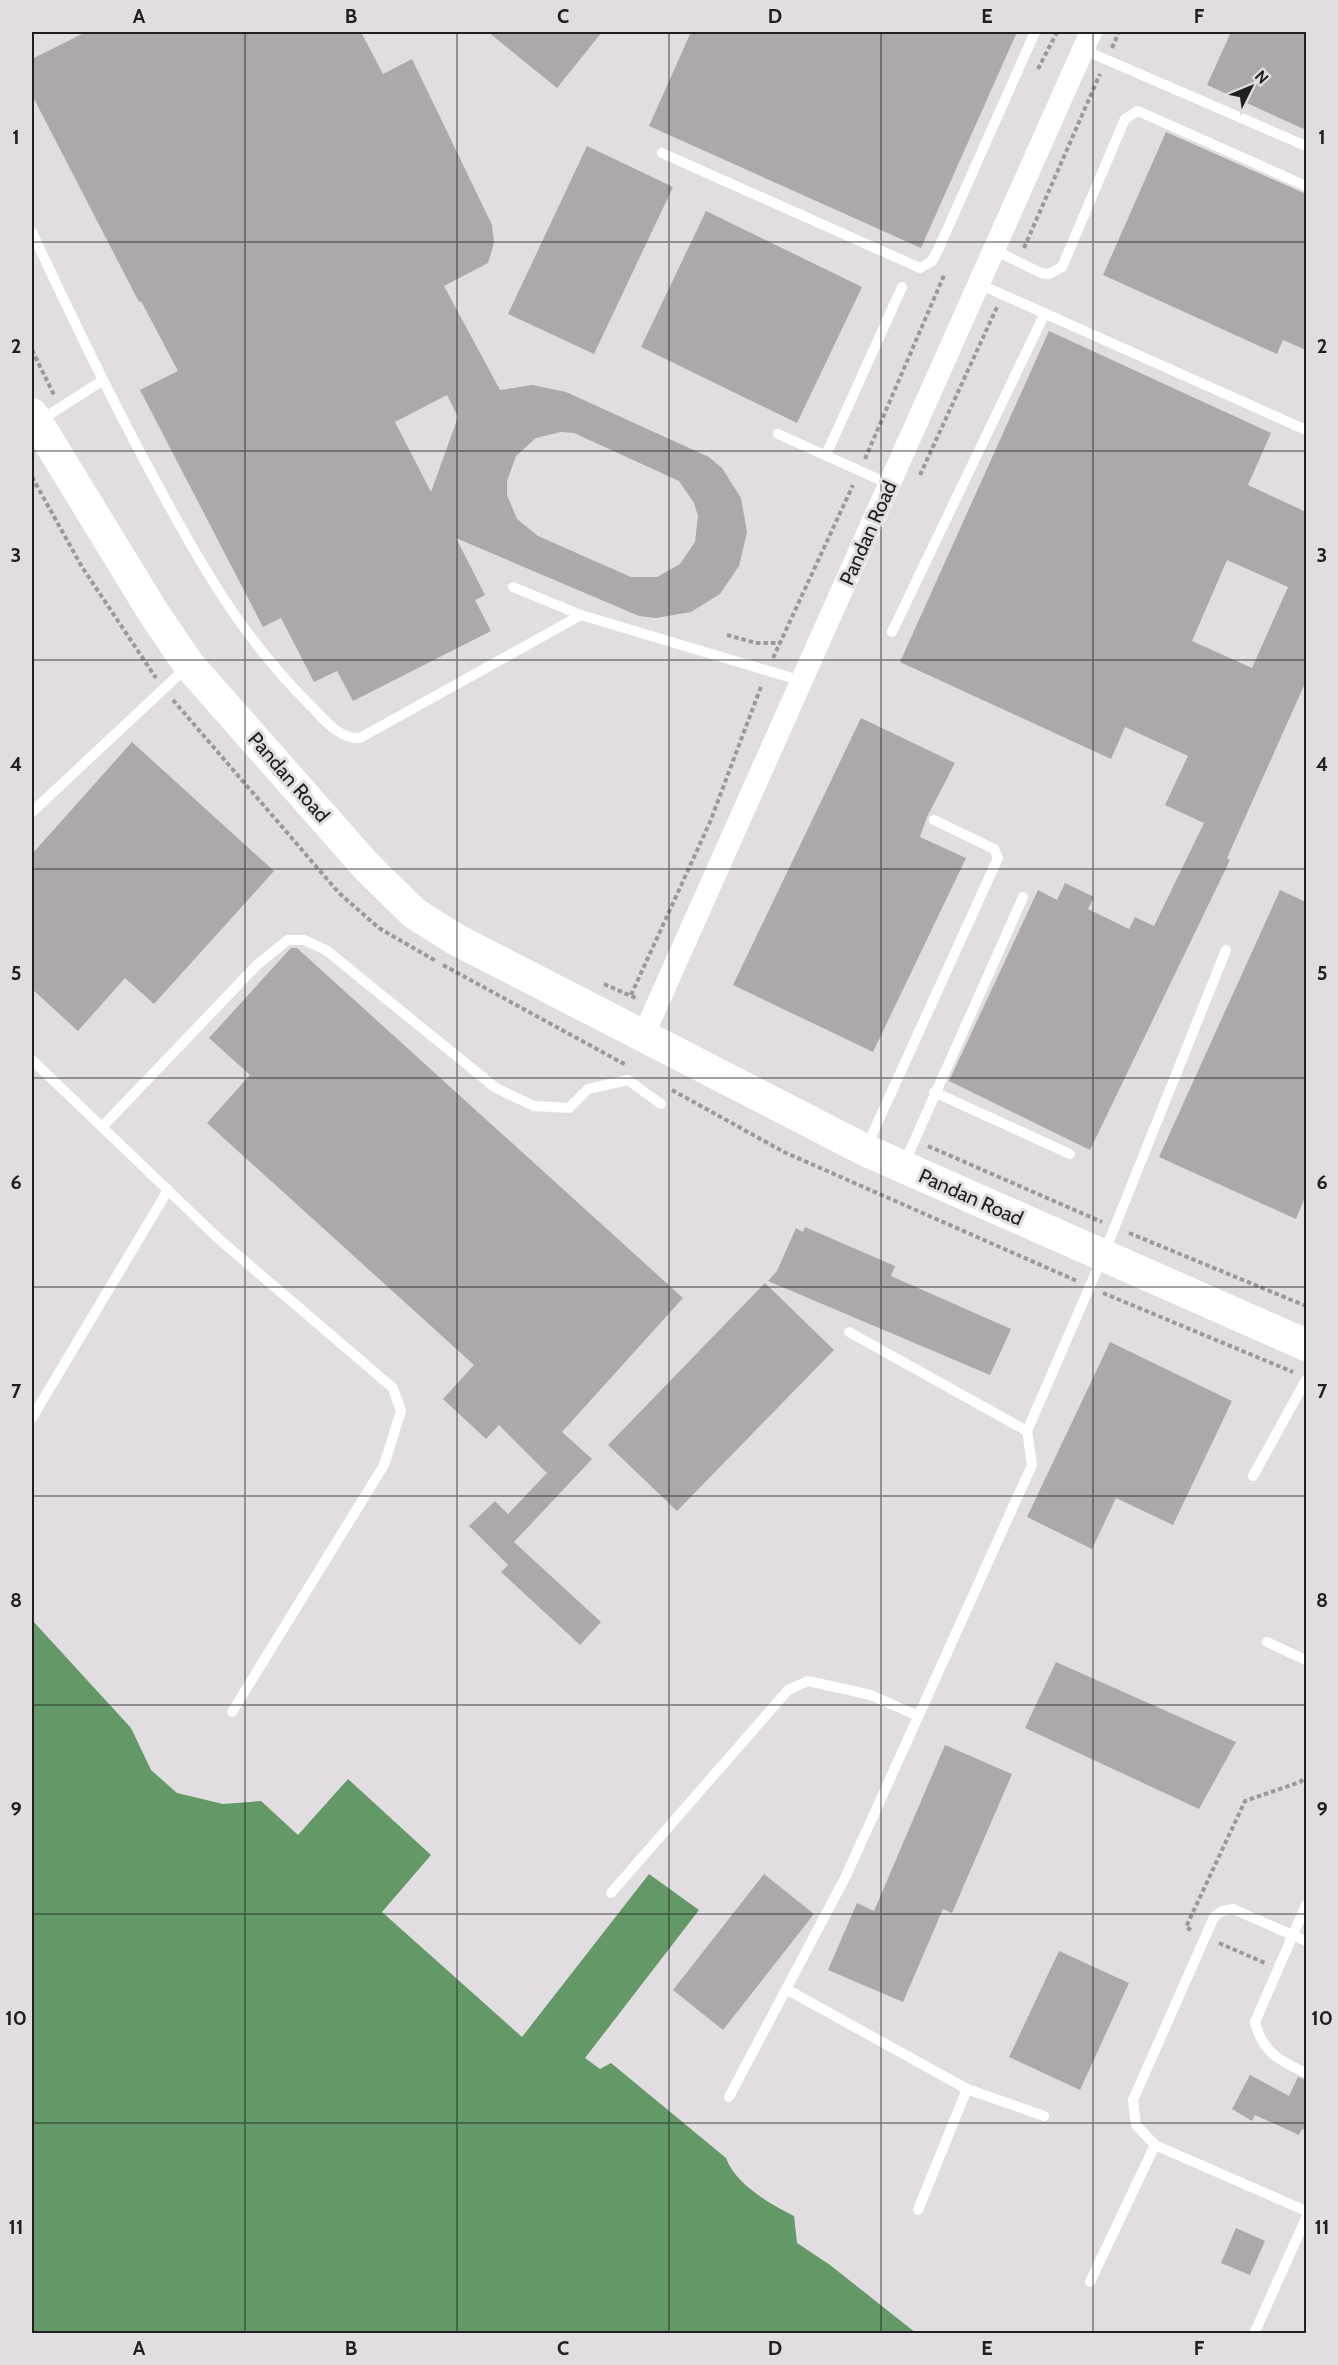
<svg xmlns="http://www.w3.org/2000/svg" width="1338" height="2365" viewBox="0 0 1338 2365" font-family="Cabin,sans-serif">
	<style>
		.water { fill: #629966 }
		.building { fill: #ada9ab; fill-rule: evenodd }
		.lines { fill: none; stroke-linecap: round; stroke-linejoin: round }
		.path { stroke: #9c999b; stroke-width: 4; stroke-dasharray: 4.5 3; stroke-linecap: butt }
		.lane { stroke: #fff; stroke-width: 10 }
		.street { stroke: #fff; stroke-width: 22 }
		.secondary { stroke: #fff; stroke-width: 32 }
		.grid { fill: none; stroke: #212021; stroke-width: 1.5; stroke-opacity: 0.55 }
		.labels { text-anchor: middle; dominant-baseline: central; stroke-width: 6; stroke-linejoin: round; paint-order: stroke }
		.street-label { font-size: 20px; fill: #212021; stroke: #e1dde0 }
		.neatline { fill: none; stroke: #212021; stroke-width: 2 }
		.grid-label { font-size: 20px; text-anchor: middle; font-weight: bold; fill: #212021 }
	</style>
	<rect width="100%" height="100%" fill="#e1dde0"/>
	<!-- water -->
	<path class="water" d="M32 1620 131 1728 151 1770 177 1793 223 1804 261 1801 298 1835 348 1779 431 1855 382 1912 522 2037 649 1874 699 1910 585 2058 600 2069 611 2063 726 2158C736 2185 769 2203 794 2216L797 2243 830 2265 916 2333H32Z"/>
	<!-- building -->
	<g class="building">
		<path d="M86 32H361L383 74 412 59 492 225 494 243 488 263 444 286 500 390 532 385 566 392 709 457 722 468 741 498 747 532 739 566 720 594 691 612 656 618 639 616 456 538 485 595 475 600 491 631 353 701 337 671 314 682 281 618 263 627 140 390 178 371 141 301 139 302 32 95V59ZM447 395 458 417 431 492 395 422ZM561 432 574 433 679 481 694 503 698 516 695 542 680 564 657 577H631L538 536 517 519 507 495V481L516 456 536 438Z"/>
		<polygon points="488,32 602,32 557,88"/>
		<polygon points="691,32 1017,32 921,248 649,126"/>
		<polygon points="1231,32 1306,32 1306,130 1207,85"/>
		<polygon points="1166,132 1306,194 1306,350 1283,340 1277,354 1103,275"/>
		<polygon points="587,146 673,187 594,354 508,314"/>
		<polygon points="706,211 862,287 797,423 641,347"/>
		<path d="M1049 331 1271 433 1248 485 1306 512V681L1227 858 1230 860 1090 1150 949 1081 1038 890 1057 900 1065 883 1094 897 1088 909 1129 929 1135 917 1154 926 1204 823 1165 805 1188 756 1125 727 1111 759 900 662ZM1227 560 1288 587 1252 668 1192 641Z"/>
		<polygon points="861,718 955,763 927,817 920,837 966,858 873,1052 733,985"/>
		<polygon points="132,742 274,871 154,1004 125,978 78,1031 32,989 32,854"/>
		<polygon points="1280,890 1306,902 1306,1195 1296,1219 1159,1157"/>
		<polygon points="291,948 297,948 683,1298 562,1432 592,1459 514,1542 601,1622 580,1645 501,1572 508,1565 469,1526 495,1501 508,1514 547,1473 499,1425 486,1439 443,1399 474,1365 207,1123 250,1075 209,1038"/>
		<polygon points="805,1227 895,1266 891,1276 1011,1329 990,1375 768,1281 777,1271 796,1228 803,1232"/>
		<polygon points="765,1283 834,1350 677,1511 608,1445"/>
		<polygon points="1110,1342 1232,1401 1173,1525 1116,1498 1092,1549 1027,1517"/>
		<polygon points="1056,1662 1236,1742 1199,1809 1025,1728"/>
		<polygon points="945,1745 1012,1774 952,1913 943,1909 903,2002 828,1970 857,1903 874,1911"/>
		<polygon points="764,1874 814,1914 723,2030 673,1990"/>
		<polygon points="1059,1951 1129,1983 1080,2090 1009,2057"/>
		<polygon points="1250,2075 1289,2096 1298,2077 1306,2080 1306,2131 1302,2129 1299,2135 1255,2115 1252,2121 1232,2109"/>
		<polygon points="1236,2228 1265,2241 1250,2275 1221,2263"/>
	</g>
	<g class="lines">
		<!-- path -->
		<g class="path">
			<polyline points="1112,48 1119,32"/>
			<polyline points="1038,69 1057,32"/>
			<polyline points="1024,248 1100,74"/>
			<polyline points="32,350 54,395"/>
			<polyline points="865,459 945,273"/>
			<polyline points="920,475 997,307"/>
			<polyline points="32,477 82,567 156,678"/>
			<polyline points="727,635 756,643 780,643"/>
			<polyline points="773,658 853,485"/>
			<polyline points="173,700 339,893 379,928 436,961"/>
			<polyline points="443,965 626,1065"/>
			<polyline points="604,984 638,999"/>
			<polyline points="631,995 710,822 762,684"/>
			<polyline points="672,1090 784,1152 1077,1281"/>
			<polyline points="928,1146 1102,1222"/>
			<polyline points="1129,1233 1306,1306"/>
			<polyline points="1103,1293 1293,1372"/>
			<polyline points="1191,1930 1186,1927 1245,1801 1300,1782 1306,1777"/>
			<polyline points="1219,1943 1265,1963"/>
		</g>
		<!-- lane -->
		<g class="lane">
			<polyline points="1084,50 1306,146"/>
			<polyline points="662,153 920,268 932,261 938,250 1035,32"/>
			<path d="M32 232C71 316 111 399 155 480 199 562 243 639 309 704 324 719 338 739 360 738L581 615"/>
			<polyline points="994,250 1041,273 1049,274 1062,267 1125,119 1138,111 1306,186"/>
			<polyline points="979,284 1306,430"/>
			<polyline points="39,421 102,381"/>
			<polyline points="778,434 889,484"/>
			<polyline points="826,455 902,287"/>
			<polyline points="513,587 581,615 802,681"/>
			<polyline points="892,632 1045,313"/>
			<polyline points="32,812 187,667"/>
			<polyline points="32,1060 220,1240 393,1388 401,1411 384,1465 232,1712"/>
			<polyline points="934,1092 1070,1154"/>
			<polyline points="102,1127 258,964 288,940 304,940 326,950 496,1088 534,1106 569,1108 588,1089 628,1080 661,1104"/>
			<polyline points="866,1148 998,858 994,849 934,820"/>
			<polyline points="904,1164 1023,897"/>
			<polyline points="849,1332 1027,1431"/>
			<polyline points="32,1418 168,1190"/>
			<polyline points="1253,1476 1306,1380"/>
			<polyline points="1267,1642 1306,1660"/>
			<polyline points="611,1893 788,1690 808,1681 871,1695 918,1716"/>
			<path d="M1306 1905 1255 2022C1262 2052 1280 2061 1306 2073"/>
			<polyline points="1306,1941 1233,1909 1222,1911 1214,1917 1133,2100 1136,2125 1155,2145 1306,2211"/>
			<polyline points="786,1989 967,2089 1044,2116"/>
			<polyline points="729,2097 846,1876 1032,1465 1027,1431 1103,1256 1226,950"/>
			<polyline points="918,2210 967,2089"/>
			<polyline points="1090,2282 1155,2145"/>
			<polyline points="1254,2334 1306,2218"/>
		</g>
		<!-- street -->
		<polyline class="street" points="644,1034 1091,32"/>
		<!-- secondary -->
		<polyline class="secondary" points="32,414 153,612 189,665 367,867 414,913 455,939 865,1150 1306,1345"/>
	</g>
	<!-- grid -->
	<path class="grid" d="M245 32V2334M457 32V2334M669 32V2334M881 32V2334M1093 32V2334M32 242H1306M32 451H1306M32 660H1306M32 869H1306M32 1078H1306M32 1287H1306M32 1496H1306M32 1705H1306M32 1914H1306M32 2123H1306"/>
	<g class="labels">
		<!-- street labels -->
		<g class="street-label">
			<text transform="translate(868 533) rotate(-66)">Pandan Road</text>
			<text transform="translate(289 777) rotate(49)">Pandan Road</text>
			<text transform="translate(971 1197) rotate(24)">Pandan Road</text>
		</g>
	</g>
	<!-- border -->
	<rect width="1338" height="2365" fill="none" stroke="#e1dde0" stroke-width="66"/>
	<!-- north arrow -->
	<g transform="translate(1251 87) rotate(47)" stroke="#e1dde0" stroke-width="4.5" paint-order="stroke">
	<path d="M0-4.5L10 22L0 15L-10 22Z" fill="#212021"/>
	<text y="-9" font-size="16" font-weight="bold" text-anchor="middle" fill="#212021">N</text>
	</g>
	<rect x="33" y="33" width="1272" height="2299" class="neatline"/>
	<g class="grid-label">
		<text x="139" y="23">A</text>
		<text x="351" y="23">B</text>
		<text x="563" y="23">C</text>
		<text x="775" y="23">D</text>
		<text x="987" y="23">E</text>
		<text x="1199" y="23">F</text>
		<text x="16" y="144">1</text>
		<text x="1322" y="144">1</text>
		<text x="16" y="353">2</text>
		<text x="1322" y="353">2</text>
		<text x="16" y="562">3</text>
		<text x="1322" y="562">3</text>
		<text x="16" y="771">4</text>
		<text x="1322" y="771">4</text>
		<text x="16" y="980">5</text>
		<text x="1322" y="980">5</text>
		<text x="16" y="1189">6</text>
		<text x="1322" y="1189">6</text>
		<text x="16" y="1398">7</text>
		<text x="1322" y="1398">7</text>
		<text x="16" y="1607">8</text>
		<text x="1322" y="1607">8</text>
		<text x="16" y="1816">9</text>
		<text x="1322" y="1816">9</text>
		<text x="16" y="2025">10</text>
		<text x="1322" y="2025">10</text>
		<text x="16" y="2234">11</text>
		<text x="1322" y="2234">11</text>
		<text x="139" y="2355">A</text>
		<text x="351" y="2355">B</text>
		<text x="563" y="2355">C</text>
		<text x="775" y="2355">D</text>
		<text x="987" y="2355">E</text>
		<text x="1199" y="2355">F</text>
	</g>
</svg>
